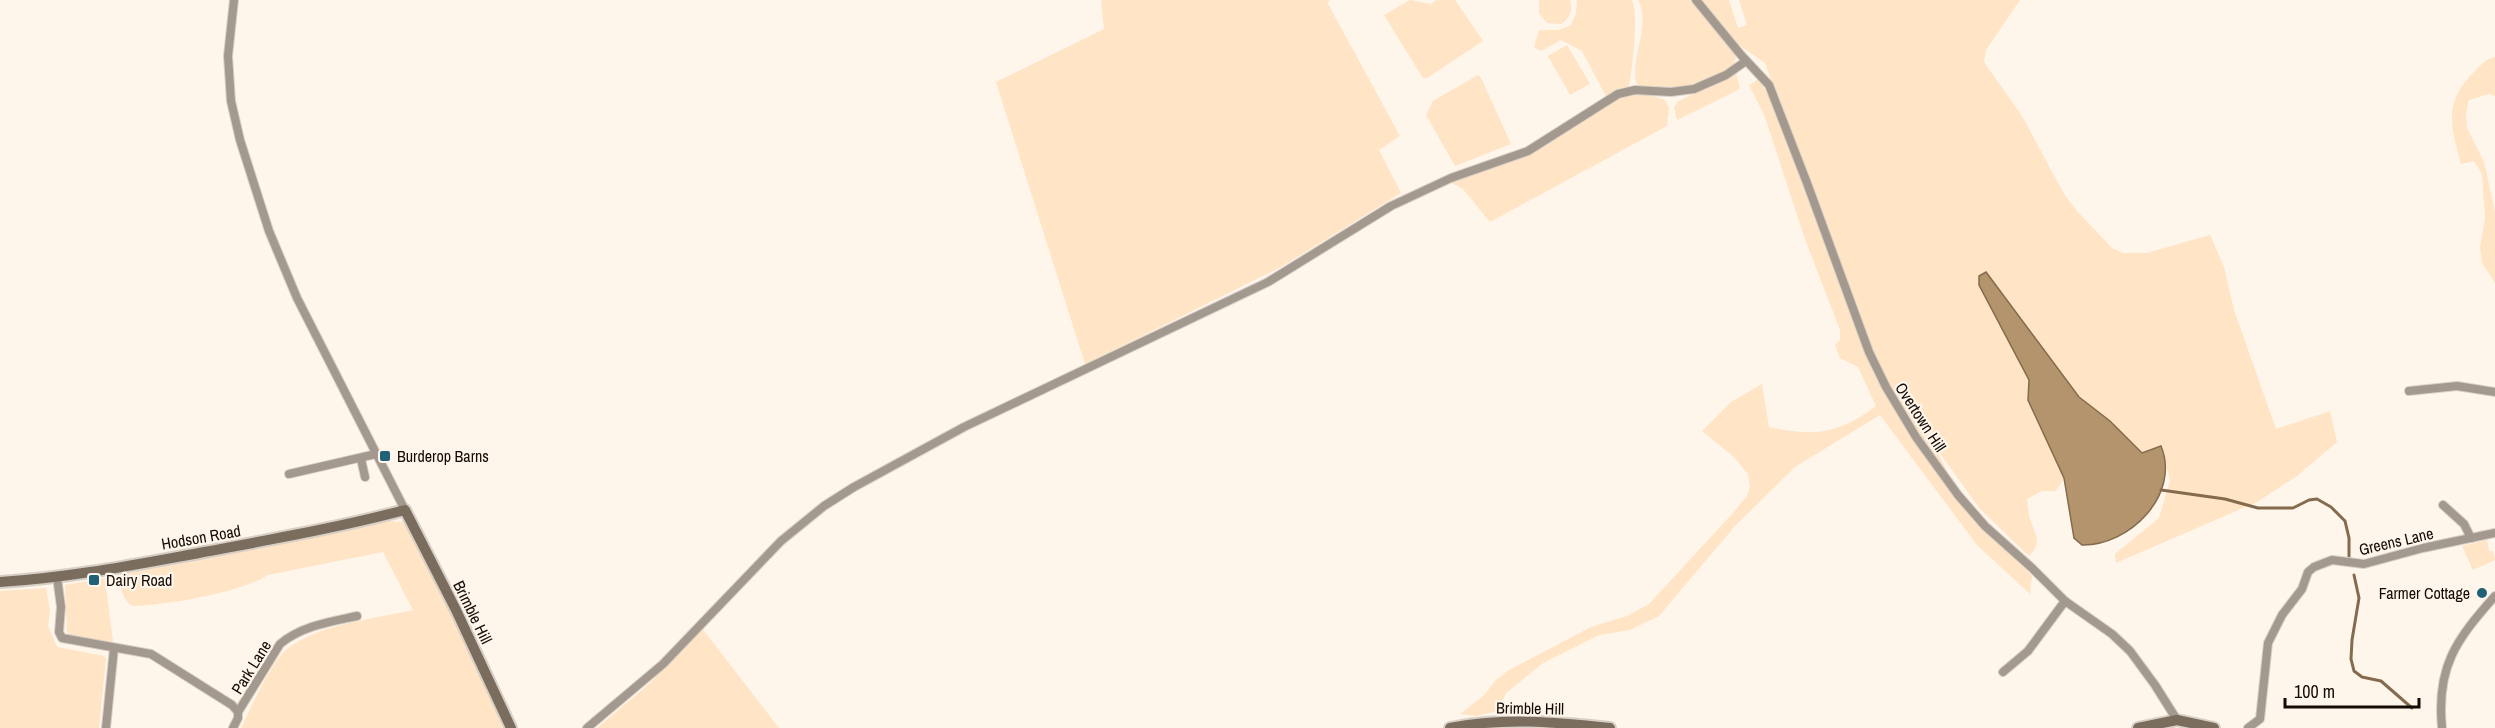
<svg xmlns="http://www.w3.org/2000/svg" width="2495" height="728" viewBox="0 0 2495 728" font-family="'Archivo Narrow',sans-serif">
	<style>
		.green { fill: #ffe4c5 }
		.water { fill: #b4946d; stroke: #846b4e; stroke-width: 1.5 }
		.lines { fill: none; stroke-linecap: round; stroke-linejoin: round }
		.stream { stroke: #846b4e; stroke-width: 3 }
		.street-casing { stroke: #d8d0c6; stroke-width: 10 }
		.secondary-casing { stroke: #d8d0c6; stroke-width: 14 }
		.street { stroke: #a3998e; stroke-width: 8 }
		.secondary { stroke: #7a6d5d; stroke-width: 10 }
		.poi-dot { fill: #206275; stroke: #fef5eb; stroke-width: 2 }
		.labels { text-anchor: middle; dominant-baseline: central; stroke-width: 4.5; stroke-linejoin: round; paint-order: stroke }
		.street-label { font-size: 16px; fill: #130c05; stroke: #fef5eb }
		.poi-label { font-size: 16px; fill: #130c05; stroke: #fef5eb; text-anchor: start }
	</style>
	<rect width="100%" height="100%" fill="#fef5eb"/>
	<!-- green -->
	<g class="green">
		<polygon points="1101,0 1331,0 1327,2 1400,136 1379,150 1401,193 1281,267 1085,364 996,82 1104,29"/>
		<polygon points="1410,0 1431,4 1437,0 1455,0 1483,41 1427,78 1423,78 1384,15"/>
		<path d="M1539 0H1570C1573 10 1570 18 1561 24L1547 23 1539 13Z"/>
		<path d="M1577 0H1632C1639 16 1632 68 1629 87L1606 96 1582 51 1561 40 1541 51 1534 47 1539 30H1559L1571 25 1576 14Z"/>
		<path d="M1638 0H1729L1738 28 1747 25 1739 0H2020L1986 50 1984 62 2022 116 2064 194 2077 211 2112 248 2123 253H2147L2210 235 2224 267 2234 310 2276 429 2330 411 2337 442 2297 476 2257 502 2116 563 2115 554 2159 518 2170 481 2162 447 2142 453 2110 421 2079 397 1985 272 1979 276V285L2029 380 2028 400 2064 478 2056 491H2042L2027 499C2028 506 2028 513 2030 519 2035 534 2043 543 2029 556L1980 509 1934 445 1966 509 2032 576 2030 594 1977 545 1880 415 1795 467 1735 526 1659 616 1630 630 1599 635 1543 663 1506 693 1498 711 1476 716 1460 714 1484 695 1496 680 1509 670 1591 627 1627 616 1649 604 1732 514 1747 496 1750 487 1748 474 1734 457 1702 431 1731 402 1762 384 1769 427C1814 437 1839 434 1876 406L1858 367 1840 358 1835 345 1840 340V330L1805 239 1765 117 1749 85 1759 79 1769 97 1776 94 1765 63 1739 45 1734 64 1740 89 1677 120 1674 108 1677 102 1703 89 1671 90 1637 85C1629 58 1652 25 1638 0Z"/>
		<polygon points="1567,45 1590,84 1570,95 1548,56"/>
		<path d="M2495 57V96L2489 94 2469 100 2466 113 2467 128 2484 162 2495 211V283L2482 263 2480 247 2485 218 2482 174 2474 161 2461 164C2451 126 2443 104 2473 73 2480 66 2485 59 2495 57Z"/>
		<polygon points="1478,75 1481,78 1511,144 1455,166 1426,115 1433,101"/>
		<polygon points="1635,94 1647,94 1665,100 1669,108 1667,126 1490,222 1463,189 1450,182 1517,158 1610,101"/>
		<path d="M388 521 404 522 408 527 447 599 503 728H241C252 705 263 680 278 659 301 626 375 619 413 610L383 552 268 575C243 592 163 606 132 606 121 598 121 587 119 575Z"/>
		<polygon points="2487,540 2489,551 2493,551 2495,560 2473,570 2462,546"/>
		<polygon points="105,578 113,642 72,637 67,632 65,585"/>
		<polygon points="46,588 50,611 48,626 57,647 104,656 106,659 99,728 0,728 0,591"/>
		<polygon points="701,627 779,728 597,728 649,684"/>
	</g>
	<!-- water -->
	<path class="water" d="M1986 272 2079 397 2110 421 2142 453 2161 446C2181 495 2129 546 2082 545L2074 538 2064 478 2028 400 2029 380 1979 285V276Z"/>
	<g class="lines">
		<!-- stream -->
		<g class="stream">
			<polyline points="2161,490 2225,499 2258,508 2293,508 2309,500 2317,499 2331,507 2345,521 2349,538 2349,558"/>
			<polyline points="2354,575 2359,598 2352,640 2351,659 2354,671 2362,677 2381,681 2412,708"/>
		</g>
		<!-- street casing -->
		<g class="street-casing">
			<g id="street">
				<polyline points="234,0 228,56 231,101 240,140 269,231 297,298 405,510"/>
				<polyline points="1696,0 1741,55 1769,85 1807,183 1869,352 1886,387 1916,437 1958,495 1985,526 2032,568 2065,601 2112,634 2130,651 2155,685 2177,720"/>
				<polyline points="2409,391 2457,386 2495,392"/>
				<polyline points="361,459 365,477"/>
				<polyline points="289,474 376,454"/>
				<polyline points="2443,505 2464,524 2471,538"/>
				<polyline points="57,577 61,607 59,632 62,638 151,654 232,705 238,712"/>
				<polyline points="2003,672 2028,651 2065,601"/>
				<polyline points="106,728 114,648"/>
				<path d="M233 728 238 718V712L280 644C302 626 329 622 357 616"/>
				<polyline points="587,728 663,664 781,541 824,506 854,487 964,427 1268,282 1391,206 1451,178 1528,151 1618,94 1635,90 1671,92 1694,89 1726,75 1746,61"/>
				<polyline points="2248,728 2260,719 2268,643 2282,615 2302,589 2308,572 2314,567 2332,560 2364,564 2423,548 2495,533"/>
				<path d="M2442 728C2436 667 2456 640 2495 596"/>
			</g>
		</g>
		<!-- secondary casing -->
		<g class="secondary-casing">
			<g id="secondary">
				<path d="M0 582C67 578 133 565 199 553 268 540 337 528 405 510L456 610 511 728"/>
				<path d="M1450 728C1503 717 1556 722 1610 728"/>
				<polyline points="2138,728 2177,720 2214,728"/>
			</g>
		</g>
		<!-- street -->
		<use href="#street" class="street"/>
		<!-- secondary -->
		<use href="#secondary" class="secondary"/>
	</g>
	<!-- markers -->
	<g class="poi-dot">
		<rect x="379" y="450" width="12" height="12" rx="3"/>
		<rect x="88" y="574" width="12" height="12" rx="3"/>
		<circle cx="2482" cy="593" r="6"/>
	</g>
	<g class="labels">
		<!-- street labels -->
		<g class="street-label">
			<text transform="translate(1921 417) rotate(57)">Overtown Hill</text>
			<text transform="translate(201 537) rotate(-10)">Hodson Road</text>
			<text transform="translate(2396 541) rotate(-13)">Greens Lane</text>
			<text transform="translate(473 612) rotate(64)">Brimble Hill</text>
			<text transform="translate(251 667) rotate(-58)">Park Lane</text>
			<text transform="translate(1530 708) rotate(1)">Brimble Hill</text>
		</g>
		<!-- poi labels -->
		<g class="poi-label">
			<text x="397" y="456">Burderop Barns</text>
			<text x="106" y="580">Dairy Road</text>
			<text x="2470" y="593" text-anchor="end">Farmer Cottage</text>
		</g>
	</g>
	<!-- scale -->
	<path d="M2285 698v9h134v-9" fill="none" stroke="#130c05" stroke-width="3"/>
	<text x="2294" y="698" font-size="18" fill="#130c05" stroke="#fef5eb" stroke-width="4.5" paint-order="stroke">100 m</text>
</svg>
